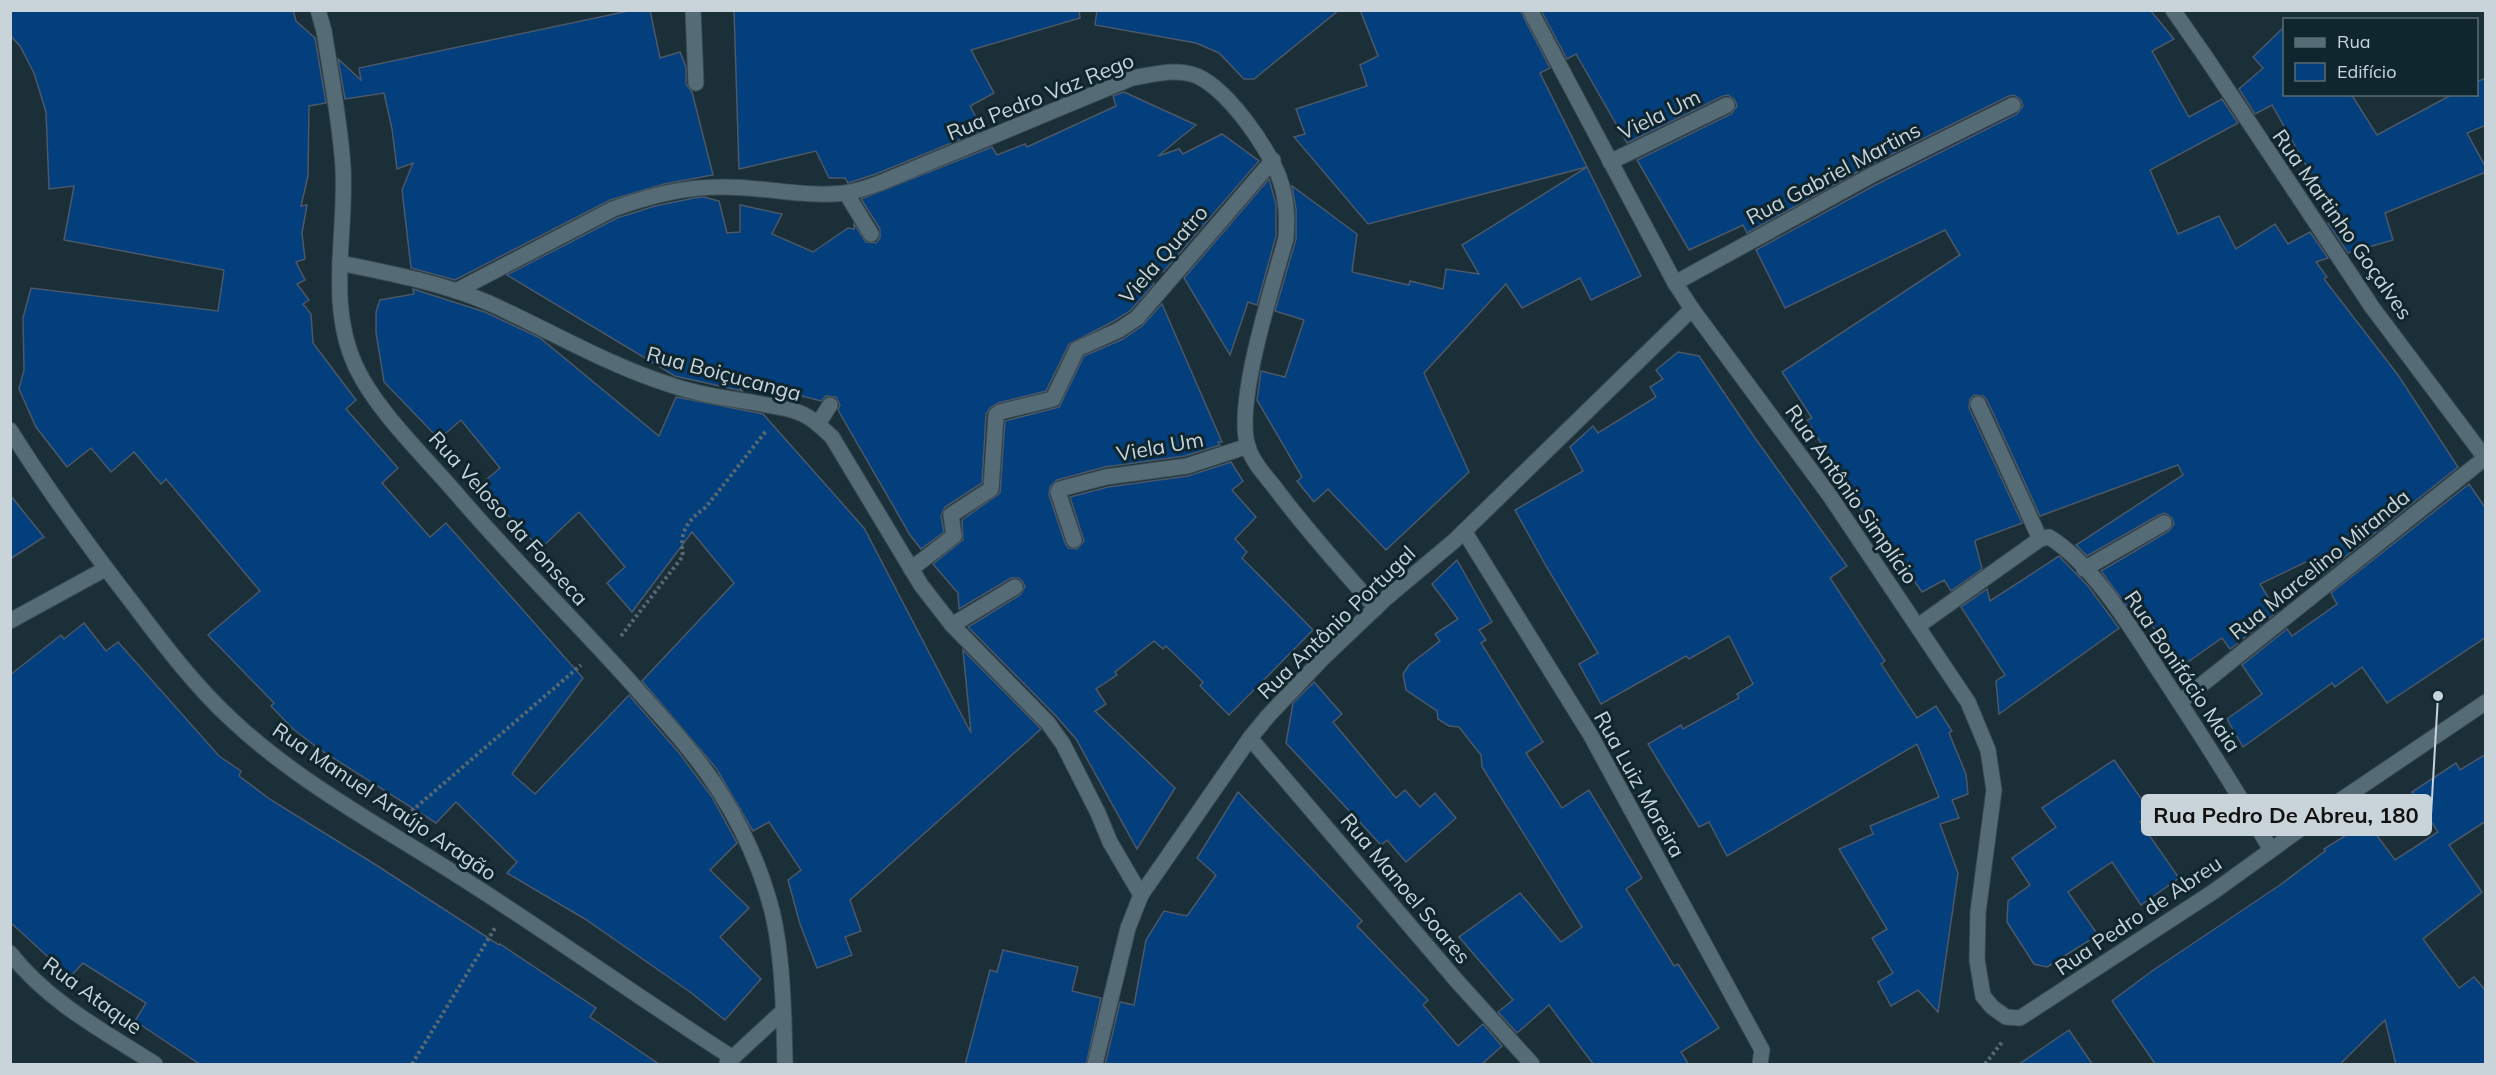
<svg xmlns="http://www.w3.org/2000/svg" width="2496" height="1075" viewBox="0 0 2496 1075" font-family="Mulish,sans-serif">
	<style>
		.building { fill: #033e7d; stroke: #4b5869; stroke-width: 1.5 }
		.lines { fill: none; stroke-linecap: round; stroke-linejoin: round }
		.lane-casing { stroke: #3a4c53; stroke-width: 17 }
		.street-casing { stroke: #3a4c53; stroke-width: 17 }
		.path { stroke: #566870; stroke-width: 4; stroke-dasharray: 3 3; stroke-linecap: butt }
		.lane { stroke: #556c77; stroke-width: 15 }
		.street { stroke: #556c77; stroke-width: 15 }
		.labels { text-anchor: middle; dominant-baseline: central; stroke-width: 6; stroke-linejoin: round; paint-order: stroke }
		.street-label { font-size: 21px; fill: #c8d4da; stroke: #10262e }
		.leader { fill: none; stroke: #c8d4da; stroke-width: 2 }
		.callout-dot { fill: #c8d4da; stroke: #10262e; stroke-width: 2 }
		.callout { fill: #c8d4da; stroke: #c8d4da; stroke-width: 2 }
		.callout-label { font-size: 22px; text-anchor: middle; font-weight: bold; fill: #111 }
	</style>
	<rect width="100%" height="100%" fill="#1a2f38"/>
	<!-- building -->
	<g class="building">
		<polygon points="10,10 293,10 296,21 315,38 326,103 309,106 308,176 301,206 307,205 302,233 305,259 296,262 305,280 297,284 309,300 303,304 311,314 313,343 356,400 346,409 398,468 382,483 430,537 446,523 583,678 512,774 535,794 629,695 680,754 712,797 737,843 710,870 749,908 720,937 761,979 725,1020 690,992 585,919 507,873 517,862 456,802 436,823 319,749 292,728 271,706 274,703 208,635 260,591 166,479 161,484 134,452 111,472 91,448 67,467 36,427 19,389 24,370 23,318 31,288 218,311 224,270 64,240 74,186 49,189 46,112 34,73 20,46 10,35"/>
		<polygon points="633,10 650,10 660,58 680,52 686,67 686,84 692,92 713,175 664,184 610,200 455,280 411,268 402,190 413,163 397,169 392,129 384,93 345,99 338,59 361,80 359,68"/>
		<polygon points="734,10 1079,10 1080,18 971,50 994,93 970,106 983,130 876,174 848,183 845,178 829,178 816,151 739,169"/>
		<polygon points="1097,10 1339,10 1254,79 1244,79 1219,53 1196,43 1095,25"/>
		<polygon points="1360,10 1520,10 1550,68 1540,73 1587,167 1368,224 1294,137 1305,134 1296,109 1367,86 1360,65 1378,56"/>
		<polygon points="1541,10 2150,10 2174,39 2152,51 2189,117 2222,99 2238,123 2150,170 2178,234 2219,216 2236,249 2275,224 2288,244 2310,232 2328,258 2316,262 2327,277 2324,279 2398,375 2458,467 2321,576 2312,559 2260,584 2277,612 2230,649 2222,638 2182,666 2142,612 2135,617 2101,571 2169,531 2174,524 2172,518 2165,513 2159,515 2087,556 2076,545 2183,475 2178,465 2040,516 1987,400 1983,396 1974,395 1970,399 1969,408 2022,523 1976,540 1975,542 1982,569 1951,591 1944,580 1922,592 1885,539 1881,541 1807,420 1812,418 1782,372 1960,255 1945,230 1785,308 1756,250 1877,184 2017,114 2023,106 2021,100 2014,95 2009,96 1868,166 1747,233 1743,225 1689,250 1637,160 1731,114 1737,106 1735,100 1728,95 1723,96 1627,143 1576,54 1567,59"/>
		<polygon points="2284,27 2284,94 2351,94 2377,135 2453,94 2476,94 2476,82 2486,78 2486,125 2467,133 2486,168 2486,172 2385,213 2393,240 2348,253 2328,223 2336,219 2272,105 2255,114 2239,89 2263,68 2253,57"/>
		<polygon points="1124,92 1196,125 1158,156 1179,149 1183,154 1222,134 1259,161 1164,271 1151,278 1154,284 1130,311 1114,321 1069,344 1046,391 998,403 990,408 986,414 982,483 945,507 941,516 944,532 921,549 910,535 838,410 840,405 836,397 826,396 821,401 730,377 742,391 675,376 507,275 617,218 655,206 694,198 704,197 719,201 727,233 740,232 740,205 782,214 772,234 813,252 848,228 854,229 854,224 866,242 876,243 880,238 880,229 861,199 992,147 997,155 1025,144 1027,147 1116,106 1113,96"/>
		<polygon points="1587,167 1641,276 1591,300 1580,278 1522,308 1506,284 1424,373 1469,472 1386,550 1328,489 1314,502 1297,481 1302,477 1257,400 1261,371 1285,377 1304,320 1275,311 1296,239 1296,209 1292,186 1357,234 1352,272 1409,285 1410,281 1443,289 1446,269 1479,274 1462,245"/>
		<polygon points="1269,179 1276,204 1276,236 1257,305 1248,302 1230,355 1184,278"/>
		<polygon points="413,289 485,312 540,338 659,436 676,397 763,414 864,528 971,733 963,650 1041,729 850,900 861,931 845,937 852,955 817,968 800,924 788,880 801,870 769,822 753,831 716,768 642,681 734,583 692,532 632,612 607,583 625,567 579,512 540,549 480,485 500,468 461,420 439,439 384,382 376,332 376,312 380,300 414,294"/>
		<polygon points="1162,304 1222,442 1218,442 1220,445 1185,456 1105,467 1057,480 1050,487 1049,495 1065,543 1068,548 1077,549 1084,541 1070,497 1108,487 1188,476 1231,462 1243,481 1232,490 1256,517 1235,539 1247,552 1242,558 1313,630 1229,715 1200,686 1203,682 1166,646 1163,649 1154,641 1115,672 1117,675 1096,689 1106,704 1095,711 1175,788 1137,849 1076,739 1056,716 968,627 1020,595 1025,587 1023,582 1019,578 1011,578 959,609 958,593 933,564 963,540 962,520 1000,493 1005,421 1059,407 1084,356 1123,339 1142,326"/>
		<polygon points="1678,352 1699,356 1755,438 1847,566 1830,578 1885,661 1881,664 1917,718 1936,706 1952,731 1949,733 1966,774 1968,794 1952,800 1959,818 1940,824 1958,873 1938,1012 1918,990 1891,1006 1878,982 1893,973 1872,938 1887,929 1839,849 1873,834 1870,826 1939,797 1917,744 1727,856 1709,822 1699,827 1648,744 1681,725 1683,729 1739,698 1737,694 1753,684 1729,636 1689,659 1686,656 1601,704 1579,664 1598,653 1546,566 1515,510 1583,471 1570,447 1593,426 1598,433 1656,397 1650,387 1663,379 1656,370"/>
		<polygon points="2469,484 2486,509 2486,637 2387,703 2362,667 2335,687 2332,683 2243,747 2227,719 2262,694 2242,665 2287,629 2292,636 2337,604 2331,593"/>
		<polygon points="10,495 44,537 10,559"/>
		<polygon points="2059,556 2088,586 2119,628 1999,714 1996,681 2005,675 1961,607 1987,589 1990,601"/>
		<polygon points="1457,560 1492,622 1479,630 1486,640 1481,643 1543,742 1526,753 1562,808 1589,790 1642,878 1626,889 1674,966 1678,964 1719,1028 1681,1052 1689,1065 1594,1065 1549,1005 1517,1033 1498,1012 1513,1000 1459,937 1520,893 1561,942 1582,927 1482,767 1481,755 1459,727 1449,726 1438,719 1437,711 1406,690 1403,674 1409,665 1440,641 1435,634 1458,619 1432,584"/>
		<polygon points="84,623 106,651 118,642 219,756 241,771 239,776 271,800 376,865 499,945 500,944 596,1008 590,1017 660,1065 201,1065 135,1021 146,1003 83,963 70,977 10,922 10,675 61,635 64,639"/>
		<polygon points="1314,682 1342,714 1333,722 1396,798 1405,790 1420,807 1435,793 1456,818 1406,862 1387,840 1381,845 1286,743 1293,703"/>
		<polygon points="2486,754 2486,821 2449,845 2482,892 2423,939 2459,988 2474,977 2486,991 2486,1065 2396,1065 2385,1020 2339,1065 2156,1065 2112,1001 2152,971 2280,885 2325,851 2324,849 2367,822 2395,860 2438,832 2412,792 2456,763 2460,770"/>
		<polygon points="2114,760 2152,814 2140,822 2179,878 2141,905 2112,862 2068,892 2098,935 2047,967 2034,964 2007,922 2008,901 2030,885 2012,858 2056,827 2042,808"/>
		<polygon points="1238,792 1362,921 1357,926 1428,1000 1423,1005 1458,1046 1483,1024 1502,1046 1481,1065 1105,1065 1120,1002 1134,1005 1146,940 1164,911 1187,916 1216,875 1197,858"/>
		<polygon points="1003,950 1078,967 1072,991 1101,998 1086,1065 965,1065 990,970 997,972"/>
		<polygon points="2069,1030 2093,1065 2018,1065"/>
	</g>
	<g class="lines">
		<!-- lane casing -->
		<g class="lane-casing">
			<g id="lane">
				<polyline points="1610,162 1727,105"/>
				<polyline points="846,193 871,234"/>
				<polyline points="1675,283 1872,175 2013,105"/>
				<polyline points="818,424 830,405"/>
				<polyline points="1074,540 1058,492 1060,489 1106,477 1187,466 1248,446"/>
				<polyline points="911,569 954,536 951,515 991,489 996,415 1000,412 1053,399 1077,349 1119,330 1137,318 1273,160"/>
				<polyline points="2084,569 2164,523"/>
				<polyline points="952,625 1015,587"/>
			</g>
		</g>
		<!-- street casing -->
		<g class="street-casing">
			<g id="street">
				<path d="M318 10 324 31C331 76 340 121 343 167 347 233 326 304 356 367 376 410 424 456 455 492 512 559 575 620 633 685 654 709 676 732 695 757 730 801 758 856 772 911 783 956 784 1018 785 1064"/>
				<polyline points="693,10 696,83"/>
				<polyline points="1530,10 1675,283 1692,309 1830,496 1968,702 1988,750 1994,790 1978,912 1977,960 1983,996 1992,1007 2006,1017 2020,1018 2213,892 2335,804 2486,702"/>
				<polyline points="2173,10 2205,56 2372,307 2486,459"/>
				<path d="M340 263C390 273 441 283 489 303 549 330 607 365 671 385 697 394 724 398 751 402 769 406 791 407 808 417 817 422 824 430 832 437L921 585 952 625 1048 723 1063 744 1098 813 1110 842 1141 895"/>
				<path d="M456 291 613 209C649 196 683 187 721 187 762 186 804 198 845 193 857 191 869 187 880 183L1132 78C1152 75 1171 69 1191 74 1224 82 1272 152 1281 183 1287 201 1287 218 1286 238 1273 285 1234 404 1248 447 1253 463 1266 476 1276 489 1307 531 1342 569 1376 608"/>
				<path d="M1978 404 2040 539 2049 537C2092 563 2132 629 2159 671 2198 730 2236 789 2271 850"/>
				<path d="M10 430C48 491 90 548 134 605 164 645 195 686 232 720 300 784 386 829 465 880 555 937 642 1000 733 1058"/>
				<polyline points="1464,531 1590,734 1762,1050 1760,1064"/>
				<polyline points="10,621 105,569"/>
				<polyline points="1918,626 2040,539"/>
				<polyline points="2180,702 2485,458"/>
				<polyline points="1250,738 1456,980 1532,1064"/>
				<path d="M10 953C48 1002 105 1032 155 1064"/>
				<polyline points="727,1063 782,1012"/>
				<polyline points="1095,1064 1128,928 1141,895 1250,738 1268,716 1324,657 1385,599 1454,541 1692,309"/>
			</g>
		</g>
		<!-- path -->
		<g class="path">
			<path d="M621 636 683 556C679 532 687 521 706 507L766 431"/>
			<polyline points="407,815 581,665"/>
			<polyline points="412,1064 495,928"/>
			<polyline points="1985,1064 2003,1041"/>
		</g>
		<!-- lane -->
		<use href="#lane" class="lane"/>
		<!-- street -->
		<use href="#street" class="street"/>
	</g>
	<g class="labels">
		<!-- street labels -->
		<g class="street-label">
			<text transform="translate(1040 96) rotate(-22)">Rua Pedro Vaz Rego</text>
			<text transform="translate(1659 114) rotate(-26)">Viela Um</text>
			<text transform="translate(1833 173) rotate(-28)">Rua Gabriel Martins</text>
			<text transform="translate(2343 224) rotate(55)">Rua Martinho Goçalves</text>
			<text transform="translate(1163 254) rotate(-49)">Viela Quatro</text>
			<text transform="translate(724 373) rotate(15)">Rua Boiçucanga</text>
			<text transform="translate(1160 446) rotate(-10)">Viela Um</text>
			<text transform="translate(1852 494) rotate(55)">Rua Antônio Simplício</text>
			<text transform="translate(509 518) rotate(48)">Rua Veloso da Fonseca</text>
			<text transform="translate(2319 564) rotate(-39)">Rua Marcelino Miranda</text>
			<text transform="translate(1336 622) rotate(-44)">Rua Antônio Portugal</text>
			<text transform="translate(2183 671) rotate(56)">Rua Bonifácio Maia</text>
			<text transform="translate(1640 784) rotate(61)">Rua Luiz Moreira</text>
			<text transform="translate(385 801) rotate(34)">Rua Manuel Araújo Aragão</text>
			<text transform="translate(1406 888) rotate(50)">Rua Manoel Soares</text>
			<text transform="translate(2138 915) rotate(-34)">Rua Pedro de Abreu</text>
			<text transform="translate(93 995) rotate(36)">Rua Ataque</text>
		</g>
	</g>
	<!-- callouts -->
	<path class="leader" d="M2438 696L2431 815"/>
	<circle class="callout-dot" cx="2438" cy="696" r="6"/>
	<rect class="callout" x="2142" y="795" width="289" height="40" rx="6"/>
	<g class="callout-label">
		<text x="2286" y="823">Rua Pedro De Abreu, 180</text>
	</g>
	<!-- border -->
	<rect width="2496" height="1075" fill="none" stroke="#c8d4da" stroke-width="24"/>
	<!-- legend -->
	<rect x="2283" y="18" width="195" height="78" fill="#10262e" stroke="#5a6c73" stroke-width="1.5"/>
	<rect x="2295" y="38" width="30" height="9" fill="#556c77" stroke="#5a6c73" stroke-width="1.5"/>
	<text x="2337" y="48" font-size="18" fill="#c8d4da">Rua</text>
	<rect x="2295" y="63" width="30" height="18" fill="#033e7d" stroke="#5a6c73" stroke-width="1.5"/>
	<text x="2337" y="78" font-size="18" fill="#c8d4da">Edifício</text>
</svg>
